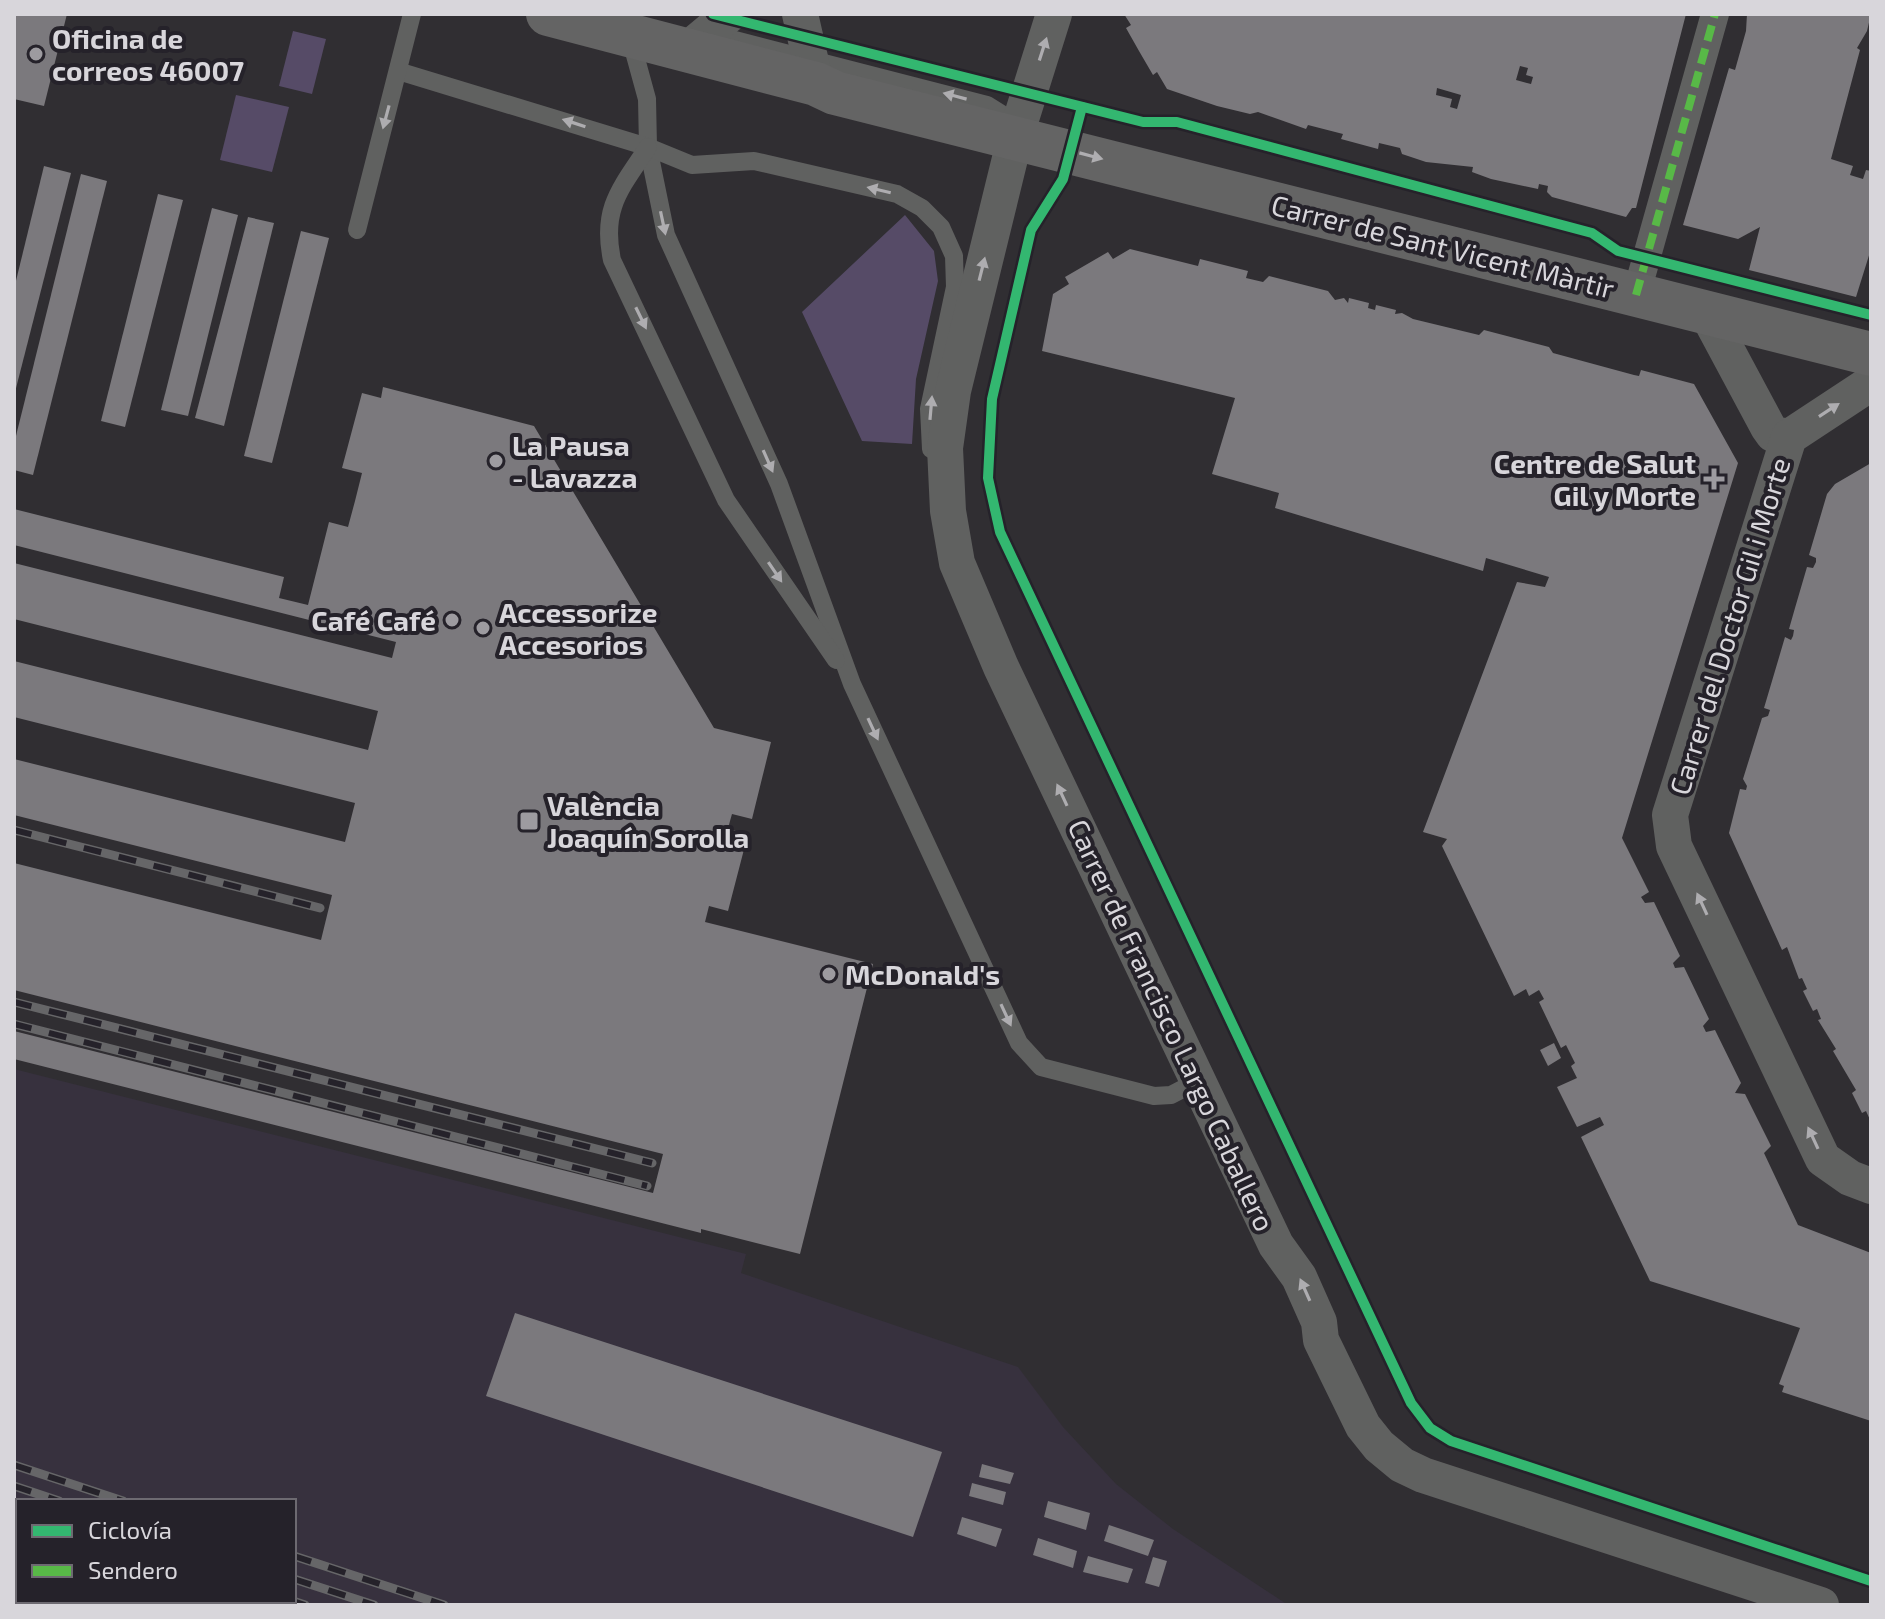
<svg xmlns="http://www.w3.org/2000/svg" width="1885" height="1619" viewBox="0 0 1885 1619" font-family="'Exo 2',sans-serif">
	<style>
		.built { fill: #37313e; fill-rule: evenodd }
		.green { fill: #564b67 }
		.building { fill: #7b797d; fill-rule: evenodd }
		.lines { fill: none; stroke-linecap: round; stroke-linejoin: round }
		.service { stroke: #606160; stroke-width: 18 }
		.pedestrian { stroke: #606160; stroke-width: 28 }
		.minor { stroke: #606160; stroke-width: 36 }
		.secondary { stroke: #646464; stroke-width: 44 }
		.rail-casing { stroke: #666668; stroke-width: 9 }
		.rail { stroke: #25222a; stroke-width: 6; stroke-dasharray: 18; stroke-linecap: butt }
		.quiet { stroke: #58b947; stroke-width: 8; stroke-dasharray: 16 8; stroke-linecap: butt }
		.cycleway-casing { stroke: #25222a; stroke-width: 15 }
		.cycleway { stroke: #33b770; stroke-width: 10 }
		.oneway { fill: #aeadb0 }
		.oneway2 { fill: #afaeb1 }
		.poi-dot { fill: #9d9ba0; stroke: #25222a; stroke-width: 3 }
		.labels { text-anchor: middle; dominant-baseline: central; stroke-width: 8; stroke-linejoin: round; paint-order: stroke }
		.poi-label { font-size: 28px; font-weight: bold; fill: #d8d6db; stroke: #25222a; text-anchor: start }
		.street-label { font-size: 28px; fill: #d8d6db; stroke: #25222a }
	</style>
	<rect width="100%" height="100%" fill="#302e32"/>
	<!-- built -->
	<path class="built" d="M14 1069 746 1254 741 1273 1018 1367 1063 1427 1116 1484 1173 1529 1288 1605H14ZM18 1501H294V1601H18Z"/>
	<!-- green -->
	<g class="green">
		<polygon points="293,31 326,39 312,94 279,86"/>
		<polygon points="236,95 289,107 272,172 220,160"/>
		<polygon points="905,215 934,251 938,281 916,379 912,444 862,441 802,312"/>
	</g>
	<!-- building -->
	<g class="building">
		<polygon points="14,14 67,14 44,106 14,99"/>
		<path d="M1124 14H1686L1636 208H1632L1626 217 1552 197 1547 192 1548 186 1539 184 1538 189 1491 179 1472 172 1473 167 1426 162 1402 154 1400 148 1379 143 1378 149 1341 139 1343 134 1308 125 1306 129 1258 112 1250 114 1217 106 1167 89 1157 72 1153 75 1139 51 1126 28 1131 25ZM1520 66 1528 68 1526 75 1533 77 1531 84 1516 80ZM1437 88 1461 95 1457 109 1450 107 1452 99 1436 95Z"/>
		<polygon points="1747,14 1871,14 1867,31 1857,48 1860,50 1831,159 1853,166 1850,175 1863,179 1866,170 1871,171 1871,249 1856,297 1749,270 1760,227 1738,239 1683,225 1729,68 1735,70 1746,31"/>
		<polygon points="44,166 71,173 14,396 14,289"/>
		<polygon points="81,174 107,181 33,475 14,470 14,444"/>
		<polygon points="158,194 183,200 125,427 101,421"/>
		<polygon points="212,208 238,215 188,416 161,410"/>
		<polygon points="248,217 274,223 224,426 195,418"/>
		<polygon points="301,231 329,238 272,463 244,456"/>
		<polygon points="1130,249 1198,266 1200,259 1248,271 1246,278 1263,282 1269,276 1328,291 1335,300 1344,298 1348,303 1349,298 1369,303 1368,308 1375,310 1376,305 1396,310 1395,314 1402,313 1413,319 1479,335 1484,330 1549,347 1553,353 1634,375 1639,376 1641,370 1694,384 1738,463 1622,838 1649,892 1641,897 1645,903 1654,902 1680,956 1673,963 1675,968 1684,967 1709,1019 1703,1026 1706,1032 1715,1030 1741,1083 1735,1093 1745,1094 1771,1146 1764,1153 1798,1225 1871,1253 1871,1421 1782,1392 1784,1386 1779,1384 1800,1328 1650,1281 1581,1137 1604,1125 1600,1117 1577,1127 1557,1087 1577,1078 1571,1066 1575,1063 1566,1045 1561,1048 1539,1002 1544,999 1539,990 1529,996 1526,989 1514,996 1442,846 1447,839 1423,832 1517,582 1545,587 1549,577 1486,558 1483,571 1275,508 1279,493 1212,474 1235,398 1042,351 1053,294 1069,284 1065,277 1108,252 1113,259"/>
		<polygon points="383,387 534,426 714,728 771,742 752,819 732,814 730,821 728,829 748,834 728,911 709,906 705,922 873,964 800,1254 701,1229 701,1233 14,1059 14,1031 653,1193 663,1154 14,990 14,863 321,940 332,895 14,815 14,759 345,842 355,803 14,717 14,661 368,750 378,711 14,619 14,563 392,658 396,642 14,545 14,509 284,577 279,598 308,605 329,522 348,527 355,501 362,473 342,468 362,393 381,398"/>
		<polygon points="1871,463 1871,1122 1866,1111 1862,1113 1852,1093 1856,1090 1833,1051 1836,1049 1818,1020 1821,1019 1817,1009 1813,1011 1803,991 1807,989 1802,978 1799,979 1787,947 1782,950 1729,833 1740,789 1746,790 1747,786 1743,779 1762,718 1768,716 1770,710 1764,708 1785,637 1791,640 1793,636 1794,630 1789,629 1795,608 1807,567 1813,568 1816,562 1816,558 1809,555 1827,494 1835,484"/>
		<polygon points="1554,1043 1561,1058 1548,1066 1540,1050"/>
		<polygon points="515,1313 942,1452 913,1537 486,1396"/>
		<polygon points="982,1464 1014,1473 1010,1484 979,1477"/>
		<polygon points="972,1483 1006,1492 1003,1505 969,1496"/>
		<polygon points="1048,1501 1090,1513 1086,1530 1044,1517"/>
		<polygon points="962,1517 1002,1529 996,1547 957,1534"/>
		<polygon points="1109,1525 1154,1540 1148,1556 1104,1541"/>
		<polygon points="1038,1538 1077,1551 1073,1568 1033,1555"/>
		<polygon points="1088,1556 1133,1569 1128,1583 1083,1572"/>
		<polygon points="1153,1557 1167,1561 1159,1587 1145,1583"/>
	</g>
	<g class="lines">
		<!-- service -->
		<g class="service">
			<polyline points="630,37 647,99 648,147 666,235 779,484 852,684 1019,1043 1041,1067 1154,1096 1171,1095 1198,1081"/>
			<polyline points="731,39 987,105 1003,115 1010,129"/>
			<polyline points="398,71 648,147 692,165 754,161 897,194 922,208 941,227 954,256 955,287 929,409 931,449"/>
			<path d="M648 147C621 188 601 208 612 260L726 500 836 660"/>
			<polyline points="357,230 412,14"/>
		</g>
		<!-- pedestrian -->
		<polyline class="pedestrian" points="1636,295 1715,14"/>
		<!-- minor -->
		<g class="minor">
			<polyline points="800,14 816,84"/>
			<polyline points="1054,14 1015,138 953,391 945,448 948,511 957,563 1001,667 1276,1245 1299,1277 1319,1322 1321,1340 1363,1426 1379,1446 1402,1465 1423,1475 1821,1605"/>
			<polyline points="688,49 730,14"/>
			<polyline points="1708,315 1768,427 1773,434 1789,437"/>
			<polyline points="1871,383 1789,437 1670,815 1674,846 1823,1159 1850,1178 1871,1186"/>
		</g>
		<!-- secondary -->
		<polyline class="secondary" points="548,14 816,84 835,93 1871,354"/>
		<!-- rail casing -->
		<g class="rail-casing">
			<g id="rail">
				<polyline points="14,830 320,908"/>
				<polyline points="14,1002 652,1163"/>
				<polyline points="14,1024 647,1186"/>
				<polyline points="14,1465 123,1501"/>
				<polyline points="14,1486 59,1501"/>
				<polyline points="14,1509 18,1511"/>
				<polyline points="14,1530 18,1532"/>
				<polyline points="294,1556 444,1605"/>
				<polyline points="294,1579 374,1605"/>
				<polyline points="230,1601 242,1605"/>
				<polyline points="263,1601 280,1605"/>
				<polyline points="293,1601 305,1605"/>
			</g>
		</g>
		<!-- rail -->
		<use href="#rail" class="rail"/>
		<!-- quiet -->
		<polyline class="quiet" points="1636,295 1715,14"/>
		<!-- cycleway casing -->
		<g class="cycleway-casing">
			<g id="cycleway">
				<polyline points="713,14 1143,122 1177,122 1592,233 1618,251 1871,315"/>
				<polyline points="1082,107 1063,179 1031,230 992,399 988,478 1000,532 1411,1403 1430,1428 1451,1441 1871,1581"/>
			</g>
		</g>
		<!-- cycleway -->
		<use href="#cycleway" class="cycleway"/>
	</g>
	<!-- one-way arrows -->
	<defs><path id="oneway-solid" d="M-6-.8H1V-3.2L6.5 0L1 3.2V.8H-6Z" transform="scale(2)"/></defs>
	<g class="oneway">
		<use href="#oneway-solid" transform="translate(1043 49) rotate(-72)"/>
		<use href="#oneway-solid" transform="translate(955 96) rotate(-165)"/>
		<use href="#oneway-solid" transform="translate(386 117) rotate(105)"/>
		<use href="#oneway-solid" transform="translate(574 123) rotate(-162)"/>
		<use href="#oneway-solid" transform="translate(879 190) rotate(-167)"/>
		<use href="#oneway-solid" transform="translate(663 223) rotate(78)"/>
		<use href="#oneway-solid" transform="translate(982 269) rotate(-76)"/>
		<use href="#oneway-solid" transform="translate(641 318) rotate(64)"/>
		<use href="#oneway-solid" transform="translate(931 408) rotate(-85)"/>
		<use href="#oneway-solid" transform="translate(1829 410) rotate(-33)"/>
		<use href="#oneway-solid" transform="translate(768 461) rotate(66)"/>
		<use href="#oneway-solid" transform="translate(775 572) rotate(56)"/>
		<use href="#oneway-solid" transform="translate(873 729) rotate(65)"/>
		<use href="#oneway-solid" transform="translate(1062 795) rotate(-115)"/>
		<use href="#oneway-solid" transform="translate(1702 904) rotate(-115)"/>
		<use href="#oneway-solid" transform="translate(1006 1015) rotate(65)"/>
		<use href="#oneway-solid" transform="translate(1813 1138) rotate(-115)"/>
		<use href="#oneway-solid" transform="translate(1305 1290) rotate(-114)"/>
	</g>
	<use class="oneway2" href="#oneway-solid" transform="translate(1091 156) rotate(15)"/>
	<!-- markers -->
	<g class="poi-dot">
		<circle cx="36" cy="54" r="8"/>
		<circle cx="496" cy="461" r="8"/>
		<path d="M1710 467h8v8h8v8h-8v8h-8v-8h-8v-8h8z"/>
		<circle cx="452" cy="620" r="8"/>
		<circle cx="483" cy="628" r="8"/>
		<rect x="519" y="811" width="20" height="20" rx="4"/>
		<circle cx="829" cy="974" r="8"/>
	</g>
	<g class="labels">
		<!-- poi labels -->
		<g class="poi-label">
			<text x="52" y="38">Oficina de<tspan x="52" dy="32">correos 46007</tspan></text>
			<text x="512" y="445">La Pausa<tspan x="512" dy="32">- Lavazza</tspan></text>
			<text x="1696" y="463" text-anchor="end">Centre de Salut<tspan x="1696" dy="32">Gil y Morte</tspan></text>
			<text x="499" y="612">Accessorize<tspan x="499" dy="32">Accesorios</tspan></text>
			<text x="436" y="620" text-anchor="end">Café Café</text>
			<text x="547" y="805">València<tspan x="547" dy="32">Joaquín Sorolla</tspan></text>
			<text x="845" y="974">McDonald's</text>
		</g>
		<!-- street labels -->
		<g class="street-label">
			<text transform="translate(1443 246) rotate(14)">Carrer de Sant Vicent Màrtir</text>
			<text transform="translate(1729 626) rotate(-73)">Carrer del Doctor Gil i Morte</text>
			<text transform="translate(1172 1025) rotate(65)">Carrer de Francisco Largo Caballero</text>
		</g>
	</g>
	<!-- border -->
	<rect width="1885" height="1619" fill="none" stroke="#d8d6db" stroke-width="32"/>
	<!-- legend -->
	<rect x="16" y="1499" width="280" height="104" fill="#25222a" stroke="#6d6a71" stroke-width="2"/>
	<rect x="32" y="1525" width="40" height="12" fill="#33b770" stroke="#6d6a71" stroke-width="2"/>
	<text x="88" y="1539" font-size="24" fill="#d8d6db">Ciclovía</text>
	<rect x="32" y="1565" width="40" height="12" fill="#58b947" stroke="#6d6a71" stroke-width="2"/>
	<text x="88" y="1579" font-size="24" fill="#d8d6db">Sendero</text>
</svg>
